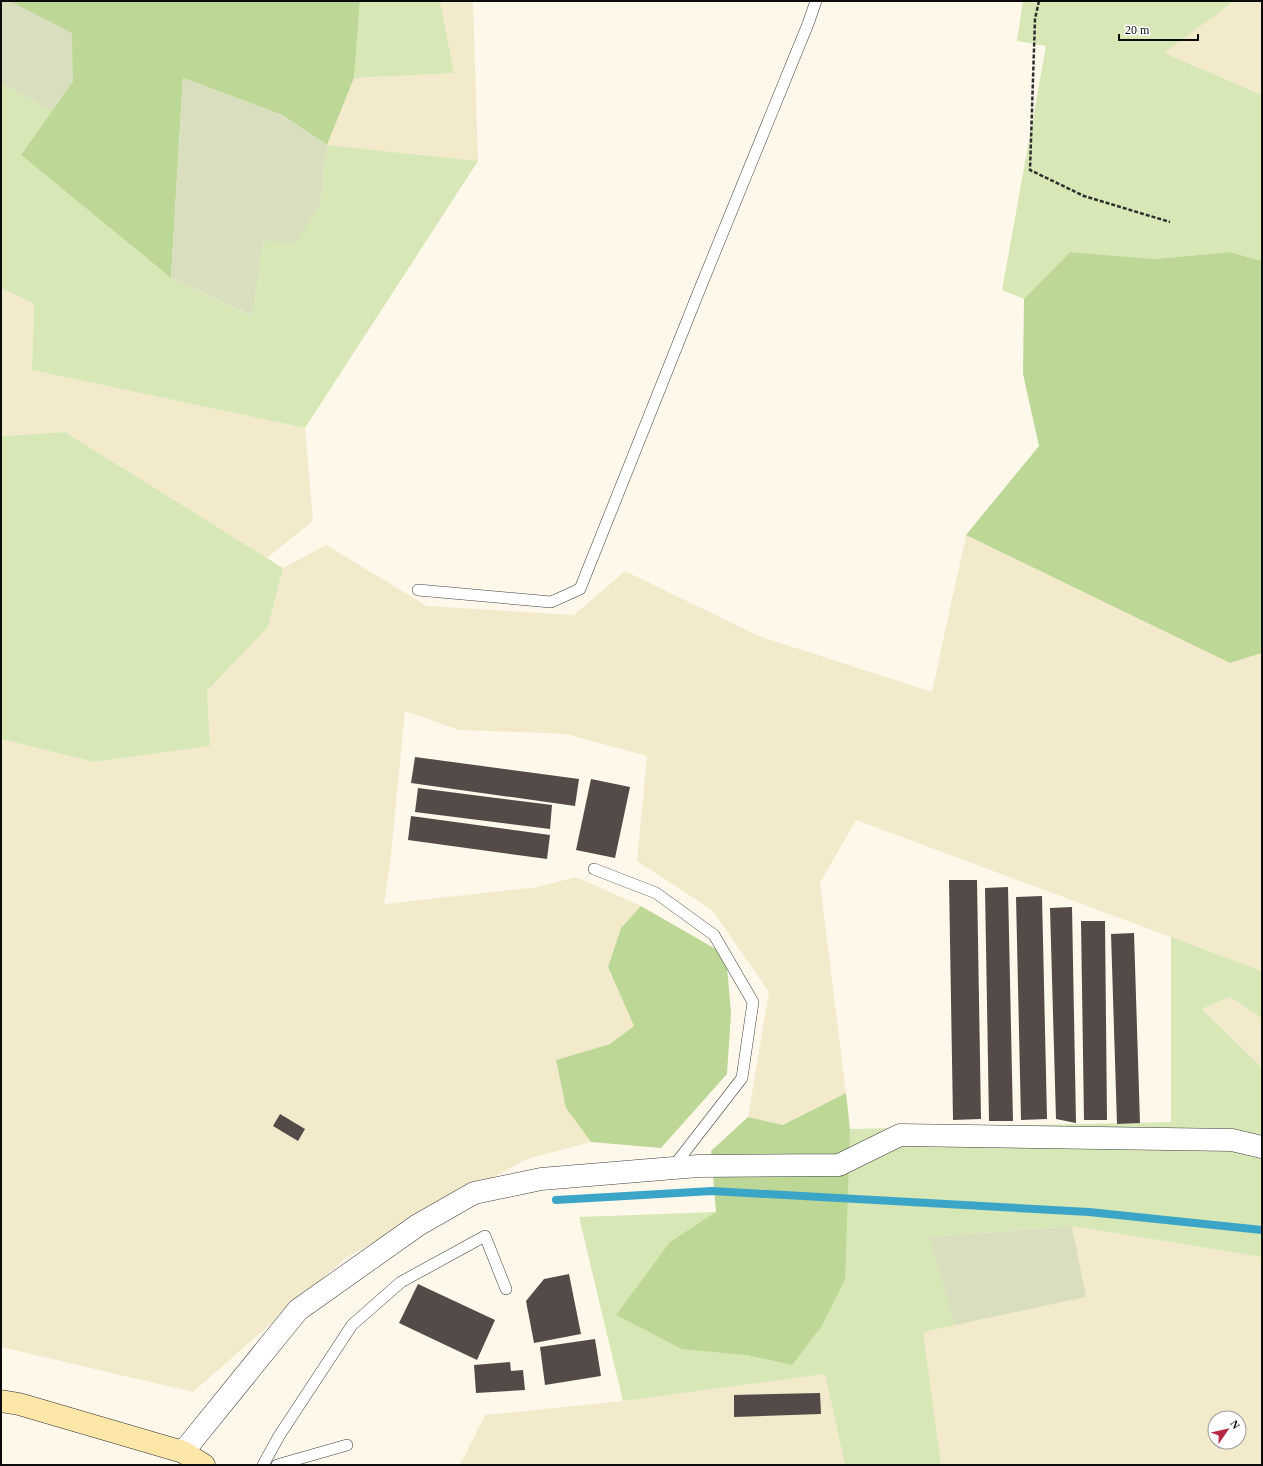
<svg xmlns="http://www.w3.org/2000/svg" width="1263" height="1466" viewBox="0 0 1263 1466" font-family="'Times New Roman',serif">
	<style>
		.farmland { fill: #f3eacc; fill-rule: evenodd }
		.green { fill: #d7e7b6 }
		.forest { fill: #bdd796 }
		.cemetery { fill: #d9debe }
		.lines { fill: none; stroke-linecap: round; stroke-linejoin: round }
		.stream { stroke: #3ba5c8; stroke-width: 8 }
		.building { fill: #544b48 }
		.lane-casing { stroke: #3f3f3f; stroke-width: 12 }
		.street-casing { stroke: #3f3f3f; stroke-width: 23 }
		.secondary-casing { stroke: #2e2e2e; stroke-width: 23 }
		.path { stroke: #2e2e2e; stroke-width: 2.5; stroke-dasharray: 4 2; stroke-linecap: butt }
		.lane { stroke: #fff; stroke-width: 11 }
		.street { stroke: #fff; stroke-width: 22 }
		.secondary { stroke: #fce6a8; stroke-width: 22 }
	</style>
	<rect width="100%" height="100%" fill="#fef8eb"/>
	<!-- farmland -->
	<g class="farmland">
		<polygon points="440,1 473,1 478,161 327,145 354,78 454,73"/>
		<polygon points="1234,1 1262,1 1262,95 1163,53"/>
		<polygon points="1,288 34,304 32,370 305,428 313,521 267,558 65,432 1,436"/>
		<polygon points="966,535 1230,663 1262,653 1262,971 856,820 820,883 846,1093 783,1125 748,1117 769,992 712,910 637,861 647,756 566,734 459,730 405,711 390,865 384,904 538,887 576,877 641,906 621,928 608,967 634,1026 610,1044 556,1060 566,1108 591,1142 527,1159 347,1257 193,1392 1,1347 1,739 94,762 210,746 207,691 268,627 283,568 326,545 427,606 574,615 625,571 759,636 932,692"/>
		<polygon points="1230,997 1262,1018 1262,1068 1202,1009"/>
		<path d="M1072 1226 1262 1257V1465H941L922 1331 1085 1297ZM1215 1418H1239V1442H1215Z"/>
		<polygon points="825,1374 845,1465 460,1465 485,1415 623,1401"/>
	</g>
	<!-- green -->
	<g class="green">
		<polygon points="360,1 440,1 454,73 354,78"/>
		<polygon points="1023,1 1234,1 1164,53 1262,95 1262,261 1230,252 1155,259 1070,252 1024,299 1002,290 1046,46 1017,41"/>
		<polygon points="1,83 52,111 21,155 171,278 251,316 263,241 320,205 327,145 478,161 305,428 32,370 34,304 1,288"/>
		<polygon points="65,432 283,568 268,627 207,691 210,746 94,762 1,739 1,436"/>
		<polygon points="1171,937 1262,971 1262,1018 1230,997 1202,1009 1262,1068 1262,1257 1072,1226 930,1237 955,1325 923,1332 941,1465 845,1465 825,1374 623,1401 579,1217 717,1212 670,1242 746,1355 792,1365 846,1222 850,1129 1171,1122"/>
	</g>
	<!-- forest -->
	<g class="forest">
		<polygon points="10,1 360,1 354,78 327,145 282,115 183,78 171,278 21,155 73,81"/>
		<polygon points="1070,252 1155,259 1230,252 1262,261 1262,653 1230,663 966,535 1039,446 1023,374 1024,299"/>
		<polygon points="641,906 726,955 731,1013 727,1074 661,1148 591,1142 566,1108 556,1060 610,1044 634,1026 608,967 621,928"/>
		<polygon points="846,1093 850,1129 845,1280 821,1327 792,1365 746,1355 682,1349 616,1315 670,1242 716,1212 711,1151 748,1117 783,1125"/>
	</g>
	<!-- cemetery -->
	<g class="cemetery">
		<polygon points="3,1 10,1 72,33 73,81 52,111 1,83 1,2"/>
		<polygon points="183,78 282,115 327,145 320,205 296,242 263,241 252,316 171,278"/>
		<polygon points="1072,1226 1086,1297 955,1325 929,1237"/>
	</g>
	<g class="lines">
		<!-- stream -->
		<polyline class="stream" points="556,1200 712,1191 1089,1212 1262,1230"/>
	</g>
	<!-- building -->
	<g class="building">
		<polygon points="415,757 579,779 575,806 411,783"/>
		<polygon points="591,779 630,787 615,858 576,850"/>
		<polygon points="418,788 552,805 550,829 415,812"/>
		<polygon points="411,816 550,835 547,859 408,840"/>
		<polygon points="949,880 977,880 981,1119 953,1120"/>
		<polygon points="1008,887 1013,1121 989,1121 985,888"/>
		<polygon points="1042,896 1047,1119 1021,1120 1016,897"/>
		<polygon points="1072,907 1076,1123 1056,1119 1050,908"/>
		<polygon points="1081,921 1105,921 1107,1120 1084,1120"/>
		<polygon points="1134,933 1140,1123 1117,1124 1111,934"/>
		<polygon points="280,1114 305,1129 298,1141 273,1126"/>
		<polygon points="569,1274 581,1334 534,1343 526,1301 544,1279"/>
		<polygon points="418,1284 495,1320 477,1360 399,1323"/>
		<polygon points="595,1339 601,1376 545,1385 540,1347"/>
		<polygon points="510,1362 511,1371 523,1370 525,1390 476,1393 474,1365"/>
		<polygon points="820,1393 821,1414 734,1417 734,1395"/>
	</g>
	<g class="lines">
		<!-- lane casing -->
		<g class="lane-casing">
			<g id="lane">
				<polyline points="418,590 551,602 580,589 701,286 808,24 816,1"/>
				<polyline points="594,869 656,893 714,935 753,1002 742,1078 673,1167"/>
				<polyline points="263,1465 279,1436 352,1325 401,1282 485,1236 506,1289"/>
				<polyline points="277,1465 347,1445"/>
			</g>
		</g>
		<!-- street casing -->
		<g class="street-casing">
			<polyline id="street" points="183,1452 298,1310 418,1225 474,1193 541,1179 698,1166 839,1165 900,1135 1232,1140 1262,1147"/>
		</g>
		<!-- secondary casing -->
		<g class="secondary-casing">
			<polyline id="secondary" points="1,1401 19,1404 183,1452 204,1465"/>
		</g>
		<!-- path -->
		<polyline class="path" points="1039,1 1035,19 1030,170 1084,196 1170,222"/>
		<!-- lane -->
		<use href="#lane" class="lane"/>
		<!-- street -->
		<use href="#street" class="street"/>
		<!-- secondary -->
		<use href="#secondary" class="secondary"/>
	</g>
	<!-- border -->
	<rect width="1263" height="1466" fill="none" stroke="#0c0c0c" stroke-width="4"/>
	<!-- north arrow -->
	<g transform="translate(1227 1430) rotate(56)"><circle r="19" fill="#ffffff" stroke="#9e9e9e"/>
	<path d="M0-3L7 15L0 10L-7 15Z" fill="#b62945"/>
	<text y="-6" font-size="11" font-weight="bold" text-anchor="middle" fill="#0c0c0c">N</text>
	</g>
	<!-- scale -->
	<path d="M1119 34v6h79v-6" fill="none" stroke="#0c0c0c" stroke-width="2"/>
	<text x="1125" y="34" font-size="12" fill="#0c0c0c" stroke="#ffffff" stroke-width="3" paint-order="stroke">20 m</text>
</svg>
